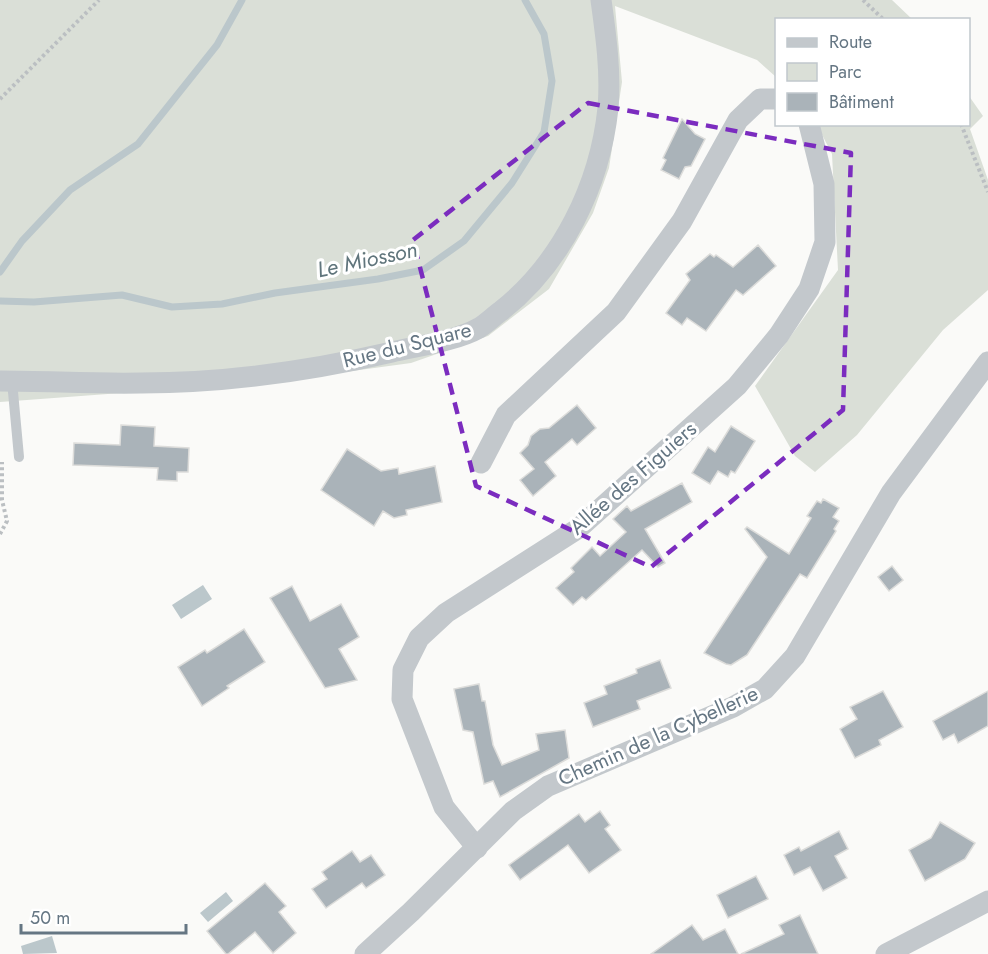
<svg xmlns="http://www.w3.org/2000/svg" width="988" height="954" viewBox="0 0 988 954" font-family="Jost,sans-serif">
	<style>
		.green { fill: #dadfd7 }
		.water { fill: #bbc7cb }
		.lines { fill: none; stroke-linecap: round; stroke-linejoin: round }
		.stream { stroke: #bbc7cb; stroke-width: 7 }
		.building { fill: #aab3b9; stroke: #dcdcda; stroke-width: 1.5 }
		.path { stroke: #bbbfc2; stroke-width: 4; stroke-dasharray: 3 3; stroke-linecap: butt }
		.lane { stroke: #c3c8cc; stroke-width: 10 }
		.street { stroke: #c3c8cc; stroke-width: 21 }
		.marked { fill: none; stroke: #7b2cbf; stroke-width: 4.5; stroke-dasharray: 12 8; stroke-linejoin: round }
		.labels { text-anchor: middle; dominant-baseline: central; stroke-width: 6; stroke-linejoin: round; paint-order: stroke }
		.street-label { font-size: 21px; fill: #657683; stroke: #fff }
		.water-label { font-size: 22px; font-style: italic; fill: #60757c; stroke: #fff }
	</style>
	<rect width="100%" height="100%" fill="#fafaf8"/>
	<!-- green -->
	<g class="green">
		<polygon points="0,0 892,0 912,19 776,20 776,77 757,60 615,6 622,82 609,168 593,213 549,289 488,336 411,363 271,382 0,402"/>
		<polygon points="969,96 983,116 970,129 988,180 988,290 943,330 857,435 815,472 795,456 755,386 838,270 832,154 817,125 968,124"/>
	</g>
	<!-- water -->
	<g class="water">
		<polygon points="203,585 212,599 181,619 172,605"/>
		<polygon points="226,892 233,901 208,922 200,913"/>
		<polygon points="52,936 57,953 23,954 21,946"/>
	</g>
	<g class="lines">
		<!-- stream -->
		<g class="stream">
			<polyline points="0,272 22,241 70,190 138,144 217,45 242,0"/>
			<polyline points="0,301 34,302 122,295 172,307 222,304 275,293 378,279 423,270 464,241 512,183 544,132 552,81 544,34 525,0"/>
		</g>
	</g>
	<!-- building -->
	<g class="building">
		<polygon points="682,119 695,134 705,139 691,166 685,167 679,179 661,170 666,160 663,158"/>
		<polygon points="758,245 776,266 743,295 736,290 706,331 687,318 682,325 666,313 690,280 686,274 710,254 714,257 716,255 733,267"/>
		<polygon points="577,405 596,428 577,445 572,439 545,462 556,476 533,496 520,480 534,469 520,453 528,445 531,436 540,429 549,428"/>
		<polygon points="121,425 155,427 154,446 189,448 188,472 177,472 177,481 157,480 158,468 73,465 74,443 120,445"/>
		<polygon points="731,426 755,441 735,473 731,471 728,477 718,471 710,484 692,473 708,447 715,452"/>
		<polygon points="347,449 381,471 398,468 399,474 435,466 442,502 406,510 407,515 394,518 383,511 374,526 321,490"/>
		<polygon points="682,483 692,502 645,529 665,563 658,567 642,550 586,600 582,597 573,605 556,588 574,572 571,568 592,547 600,556 626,532 613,519 627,506 631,511"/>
		<polygon points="823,499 839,508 833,517 839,521 834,529 836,531 807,578 800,574 747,655 731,665 726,664 704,653 767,557 745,529 747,527 789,554 811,518 807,516 817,501 821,503"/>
		<polygon points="892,566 903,580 889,591 878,577"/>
		<polygon points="292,586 310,621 341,604 359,637 339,649 357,680 325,688 270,598"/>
		<polygon points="244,629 265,662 227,686 229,688 202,706 178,667 205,650 207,653"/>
		<polygon points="660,660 671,688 637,701 640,709 593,727 584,703 607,694 604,686 637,673 636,669"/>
		<polygon points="479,684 482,701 485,701 493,745 502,765 539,750 536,734 565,730 569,758 500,797 493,781 484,784 473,732 463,730 454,689"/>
		<polygon points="883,691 903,727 879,740 881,745 855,758 840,729 857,719 850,707"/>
		<polygon points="988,691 988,726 958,743 954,734 943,740 933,721"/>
		<polygon points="600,811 610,825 605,829 621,850 589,873 568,845 520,880 509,865 579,814 585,822"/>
		<polygon points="940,822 975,843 965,859 925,881 909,850 931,838"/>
		<polygon points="839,831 848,849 835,856 847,878 823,891 810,867 794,875 784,855 799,847 801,851"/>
		<polygon points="352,851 360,862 371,855 385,875 366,888 362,883 326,908 312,889 327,879 322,872"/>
		<polygon points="756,876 768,899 728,918 717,895"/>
		<polygon points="265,883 286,906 279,912 296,933 273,953 255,932 228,954 226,954 207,931"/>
		<polygon points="800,915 818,954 741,954 784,934 779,925"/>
		<polygon points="692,925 703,940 725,929 738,954 651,954"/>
	</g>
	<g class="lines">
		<!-- path -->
		<g class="path">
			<polyline points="863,0 884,20"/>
			<polyline points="0,99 99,0"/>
			<polyline points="961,124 988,192"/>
			<polyline points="0,534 7,521 2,500 2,462"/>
		</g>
		<!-- lane -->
		<polyline class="lane" points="12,381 19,457"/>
		<!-- street -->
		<g class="street">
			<path d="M0 381C47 381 94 384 141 383 225 383 310 371 392 352 418 346 456 341 479 328 487 323 494 316 501 311 562 263 600 185 608 108 611 72 606 36 601 0"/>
			<polyline points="481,463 506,415 616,312 682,221 738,120 760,99 776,99"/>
			<polyline points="477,848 444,807 402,699 403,670 419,638 446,613 579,528 737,386 779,335 809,289 825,242 824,184 809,124"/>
			<polyline points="365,954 411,912 513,811 548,786 733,707 765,689 795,656 891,493 988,362"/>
			<polyline points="886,954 988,901"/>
		</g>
	</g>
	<!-- marked area -->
	<path class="marked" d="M588 103 851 153 843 410 651 567 476 486 413 240Z"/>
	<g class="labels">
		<!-- street labels -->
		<g class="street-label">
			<text transform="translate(407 345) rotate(-14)">Rue du Square</text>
			<text transform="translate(633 478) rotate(-41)">Allée des Figuiers</text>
			<text transform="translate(658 736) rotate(-24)">Chemin de la Cybellerie</text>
		</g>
		<!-- water labels -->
		<g class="water-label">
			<text transform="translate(367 259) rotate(-12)">Le Miosson</text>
		</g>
	</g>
	<!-- legend -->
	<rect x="775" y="18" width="195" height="108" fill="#ffffff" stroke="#c1c8cd" stroke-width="1.5"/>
	<rect x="787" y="38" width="30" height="9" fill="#c3c8cc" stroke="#c1c8cd" stroke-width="1.5"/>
	<text x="829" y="48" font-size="18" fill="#657683">Route</text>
	<rect x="787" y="63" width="30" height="18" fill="#dadfd7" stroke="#c1c8cd" stroke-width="1.5"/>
	<text x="829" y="78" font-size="18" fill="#657683">Parc</text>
	<rect x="787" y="93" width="30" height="18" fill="#aab3b9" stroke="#c1c8cd" stroke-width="1.5"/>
	<text x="829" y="108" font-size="18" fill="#657683">Bâtiment</text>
	<!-- scale -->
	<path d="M21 924v9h165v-9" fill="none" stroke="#657683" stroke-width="3"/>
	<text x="30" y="924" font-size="18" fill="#657683" stroke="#ffffff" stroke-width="4.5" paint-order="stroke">50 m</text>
</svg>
